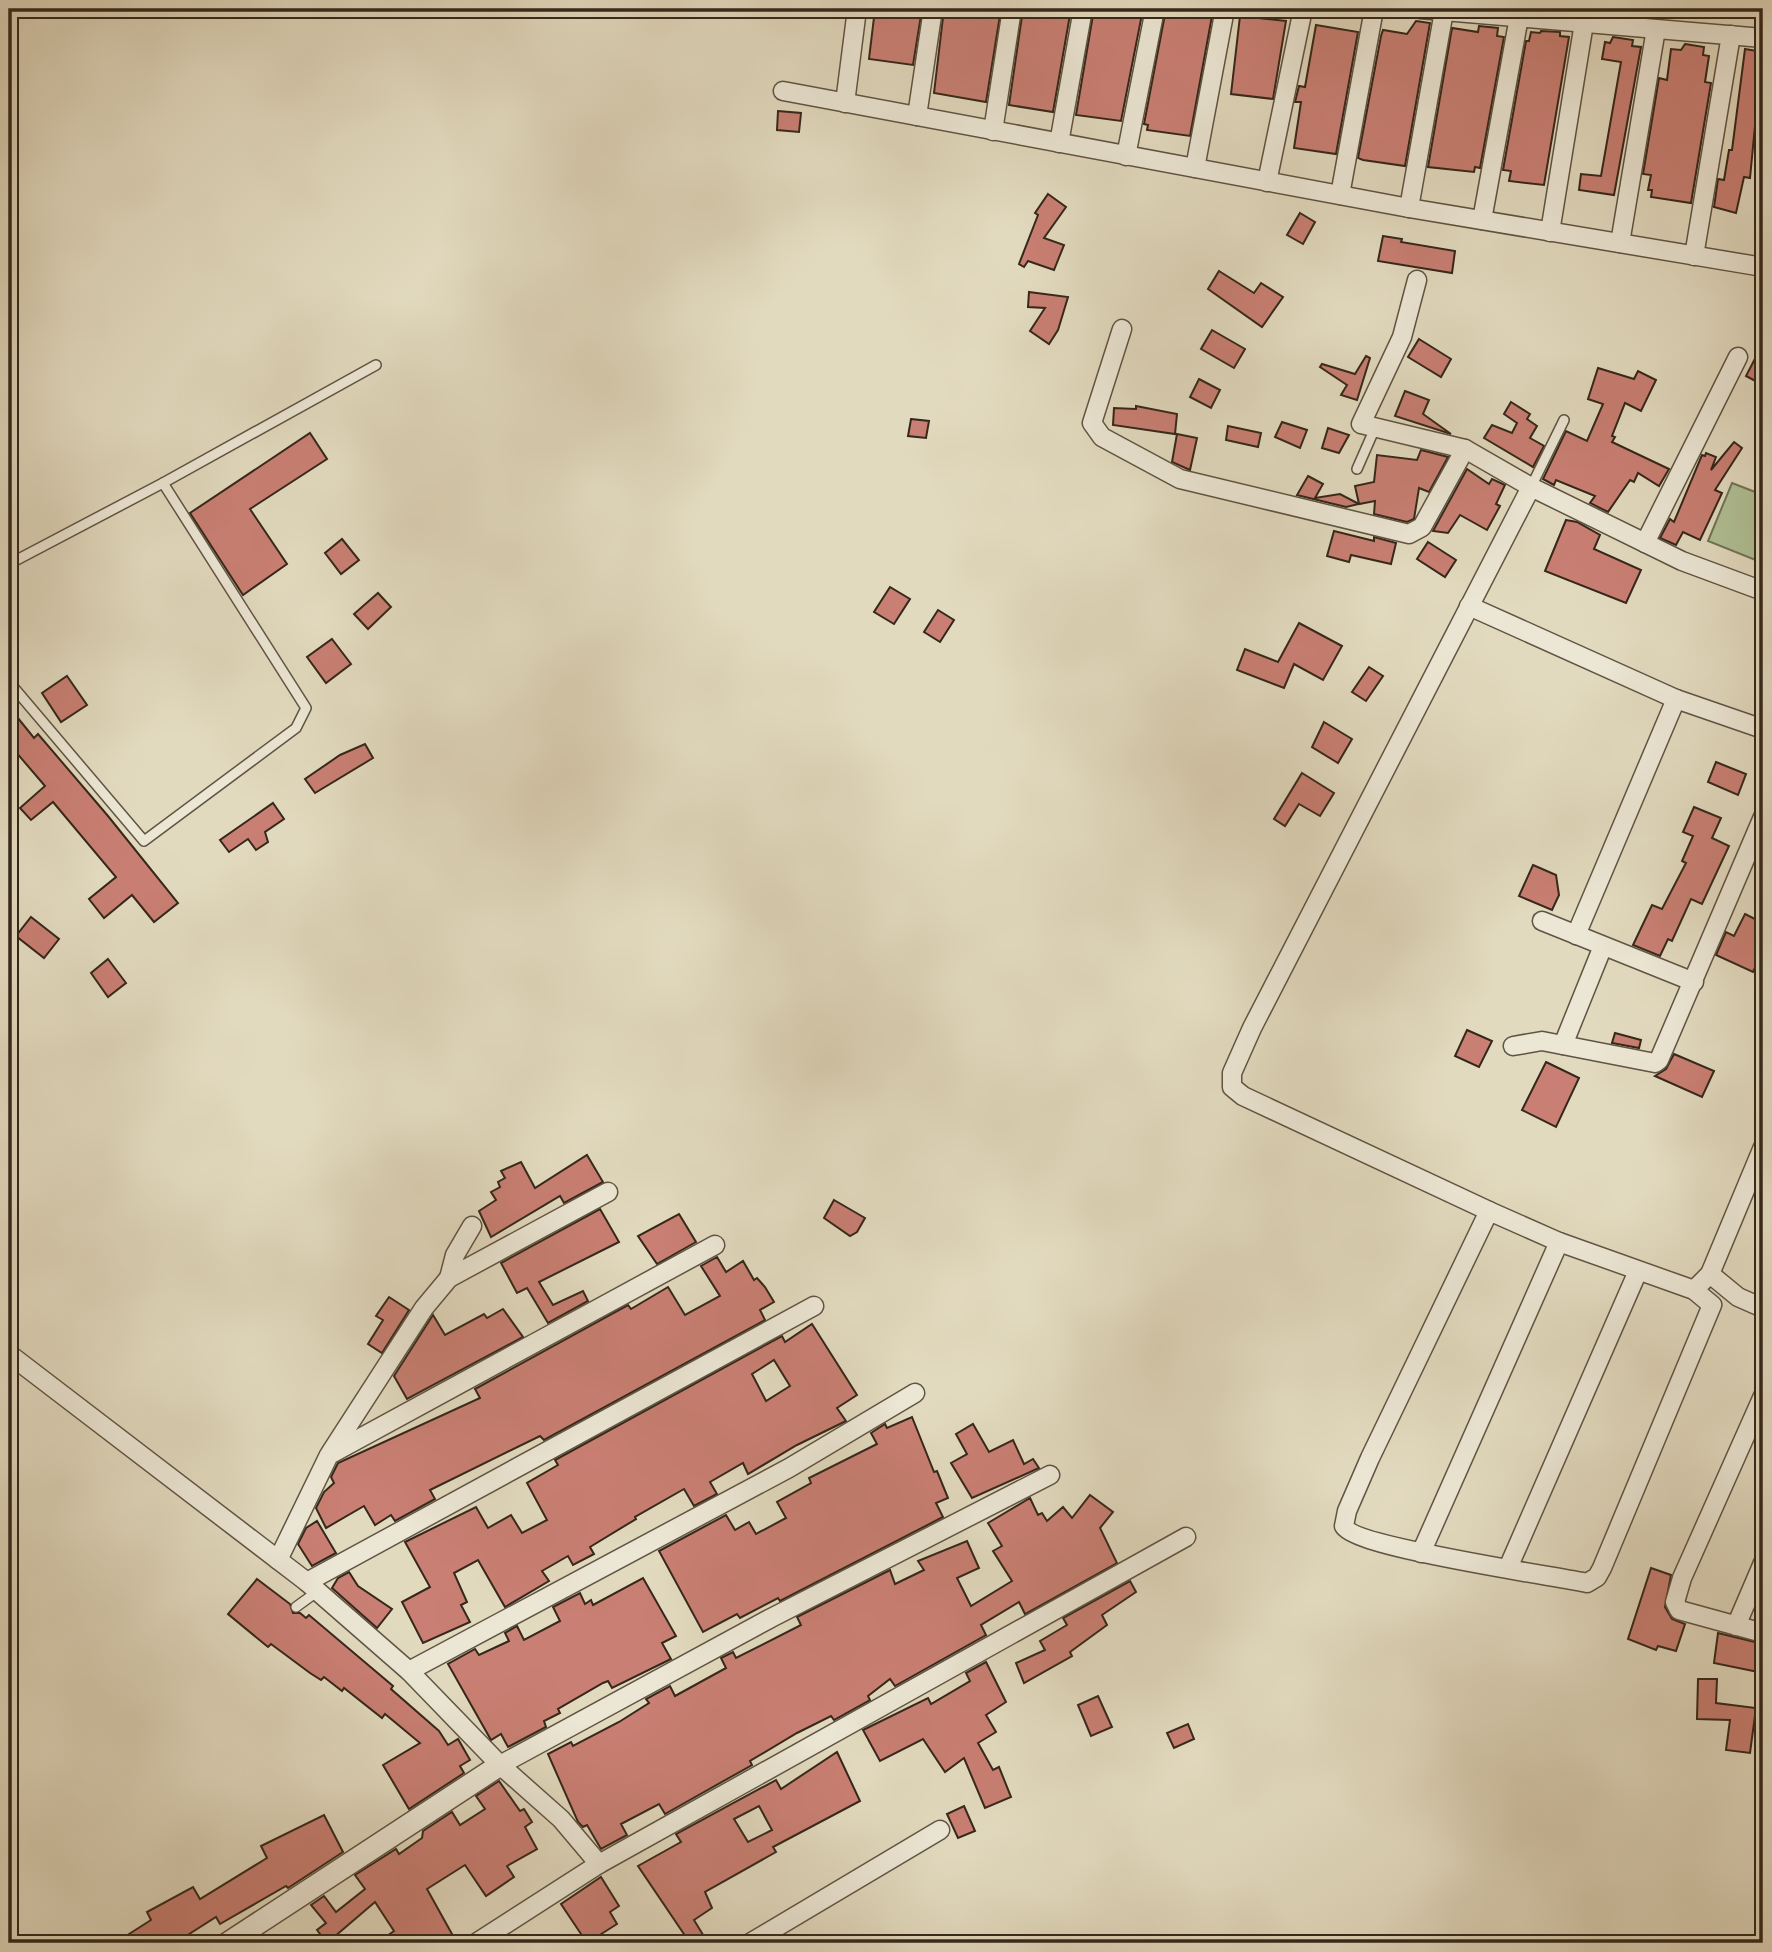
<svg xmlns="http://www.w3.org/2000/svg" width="1772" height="1952" viewBox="0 0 1772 1952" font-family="'Old Standard TT',serif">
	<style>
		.green { fill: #b0c095; stroke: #727458; stroke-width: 2 }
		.building { fill: #c97f73; stroke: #35271a; stroke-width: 2; fill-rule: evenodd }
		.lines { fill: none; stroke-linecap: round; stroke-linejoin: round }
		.service-casing { stroke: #605443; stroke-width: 12 }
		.minor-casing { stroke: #605443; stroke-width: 21 }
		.tertiary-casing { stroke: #605443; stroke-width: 24 }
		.service { stroke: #ece7d5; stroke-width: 9 }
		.minor { stroke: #ece7d5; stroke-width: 18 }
		.tertiary { stroke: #ece7d5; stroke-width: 21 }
	</style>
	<rect width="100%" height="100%" fill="#e2dabf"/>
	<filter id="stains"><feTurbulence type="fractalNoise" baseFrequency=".00286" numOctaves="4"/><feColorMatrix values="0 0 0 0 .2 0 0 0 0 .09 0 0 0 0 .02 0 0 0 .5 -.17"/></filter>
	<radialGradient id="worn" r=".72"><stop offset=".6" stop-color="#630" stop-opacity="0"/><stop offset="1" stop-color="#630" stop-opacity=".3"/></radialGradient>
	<!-- green -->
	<polygon class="green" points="1732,483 1763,495 1763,563 1708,541"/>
	<!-- building -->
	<g class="building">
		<polygon points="875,9 922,9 913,65 869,59"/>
		<polygon points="944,9 1001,9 986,102 934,93"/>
		<polygon points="1023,9 1071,9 1053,112 1009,105"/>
		<polygon points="1094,9 1143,9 1121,121 1076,115"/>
		<polygon points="1166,9 1212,16 1190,136 1147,130 1148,125 1144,124"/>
		<polygon points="1240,16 1286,21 1273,99 1231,94"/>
		<polygon points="1416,21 1430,23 1405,166 1363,160 1358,158 1381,36 1383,30 1407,34"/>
		<polygon points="1316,25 1358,32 1336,154 1294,148 1301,102 1295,102 1299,86 1305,87"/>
		<polygon points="1479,26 1498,28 1497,36 1504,37 1480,168 1475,167 1474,172 1428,167 1452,28 1478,32"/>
		<polygon points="1541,31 1560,32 1560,36 1569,37 1544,185 1509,181 1511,171 1503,170 1526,41 1529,41 1531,32 1540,33"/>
		<polygon points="1613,37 1633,40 1632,46 1641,47 1614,195 1579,190 1581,174 1601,176 1621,62 1602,59 1605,42 1610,43"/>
		<polygon points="1685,44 1704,47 1703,55 1709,56 1705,82 1711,83 1691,203 1651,197 1652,190 1648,190 1651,175 1643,174 1659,78 1667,80 1671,49 1681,50"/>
		<polygon points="1745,49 1763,52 1763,85 1760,106 1757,105 1750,178 1744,177 1736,213 1714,207 1718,179 1724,180 1729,150 1732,150"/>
		<polygon points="778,111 801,113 799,132 777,130"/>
		<polygon points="1048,194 1066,207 1044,238 1064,245 1054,270 1028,261 1024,267 1019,264 1038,215 1035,213"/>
		<polygon points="1300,213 1315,222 1303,244 1287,235"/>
		<polygon points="1383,236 1402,239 1401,242 1455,251 1452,273 1378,261"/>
		<polygon points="1219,271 1254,293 1261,283 1283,297 1262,327 1208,289"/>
		<polygon points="1029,292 1068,297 1058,330 1049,344 1030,331 1045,308 1028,307"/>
		<polygon points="1212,330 1245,349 1234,368 1201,349"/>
		<polygon points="1419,339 1451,359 1441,377 1408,357"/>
		<polygon points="1763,343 1763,385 1746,376"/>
		<polygon points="1366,356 1370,358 1357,400 1341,395 1347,385 1320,367 1322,364 1355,374"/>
		<polygon points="1598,368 1634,379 1638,371 1656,380 1641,411 1625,403 1612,436 1615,437 1612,442 1669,469 1659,486 1638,473 1634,482 1630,480 1608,512 1590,503 1595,496 1556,480 1554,485 1543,479 1566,431 1587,441 1603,404 1588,399"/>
		<polygon points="1199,379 1220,390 1211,408 1190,397"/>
		<polygon points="1405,391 1429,400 1423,414 1451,434 1395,416"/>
		<polygon points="1511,402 1530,414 1527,419 1537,426 1530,438 1544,446 1533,467 1484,438 1492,425 1512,433 1517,423 1504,414"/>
		<polygon points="1136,406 1177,414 1175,434 1113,425 1114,408 1136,409"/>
		<polygon points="911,419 929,421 926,438 908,436"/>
		<polygon points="1282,422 1307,430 1300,448 1275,437"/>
		<polygon points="1228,426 1261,433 1258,447 1226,440"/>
		<polygon points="1328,428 1349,435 1339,453 1322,448"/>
		<polygon points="310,433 327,459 250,509 287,564 243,595 190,513"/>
		<polygon points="1177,434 1197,438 1190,470 1172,462"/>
		<polygon points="1734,442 1742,448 1715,490 1722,493 1700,540 1683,532 1676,545 1660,538 1670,519 1674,522 1702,455 1705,456 1706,453 1716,457 1711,470"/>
		<polygon points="1421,450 1448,457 1429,492 1419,488 1414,519 1407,522 1374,514 1375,501 1359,504 1355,486 1374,482 1377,455 1417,460"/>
		<polygon points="1467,469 1489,484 1492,479 1505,485 1496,504 1500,506 1487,530 1460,515 1448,533 1433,531"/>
		<polygon points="1308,476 1323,484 1315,498 1340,494 1359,504 1346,507 1297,495"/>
		<polygon points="1566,520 1577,522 1600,535 1594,549 1641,570 1626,603 1545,571"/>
		<polygon points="1334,531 1374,541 1374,537 1396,543 1391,564 1351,555 1349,562 1327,556"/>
		<polygon points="342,539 359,560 341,574 325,553"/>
		<polygon points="1428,542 1456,560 1445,577 1417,559"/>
		<polygon points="890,587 910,599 894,624 874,612"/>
		<polygon points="378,593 391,607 368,629 354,614"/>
		<polygon points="938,610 954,620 940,642 924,632"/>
		<polygon points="1299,623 1342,646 1323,680 1294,664 1284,688 1237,670 1245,649 1278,662"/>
		<polygon points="332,639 351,664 326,683 307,657"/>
		<polygon points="1369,667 1383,676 1366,701 1352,692"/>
		<polygon points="67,676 87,705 61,722 42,693"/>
		<polygon points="9,707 34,738 38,734 108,816 178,903 154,922 132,895 104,918 89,899 116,877 53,802 31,820 20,808 45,786 9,744"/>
		<polygon points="1324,722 1352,739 1338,763 1312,747"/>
		<polygon points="365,744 373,758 315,793 305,779 340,755"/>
		<polygon points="1716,762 1746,774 1738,795 1708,782"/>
		<polygon points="1302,773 1334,793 1320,816 1299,804 1285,826 1274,819"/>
		<polygon points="273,803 284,819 265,832 268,842 256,850 248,839 229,852 220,840"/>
		<polygon points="1694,807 1721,818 1712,838 1729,846 1702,904 1691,899 1672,941 1668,939 1660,956 1633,945 1652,905 1662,909 1686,863 1682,861 1693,836 1683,832"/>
		<polygon points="1533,865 1556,875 1559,895 1552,910 1519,896"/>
		<polygon points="1745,914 1763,923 1763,951 1753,972 1716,955 1726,932 1734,936"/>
		<polygon points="31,917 59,939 44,958 16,936"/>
		<polygon points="108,959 126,983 108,997 91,973"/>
		<polygon points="1467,1030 1492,1041 1479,1067 1455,1056"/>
		<polygon points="1615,1033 1641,1040 1639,1048 1612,1043"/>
		<polygon points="1674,1054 1714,1071 1702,1097 1655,1076 1666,1069"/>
		<polygon points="1546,1062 1579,1078 1556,1127 1522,1110"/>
		<polygon points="587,1155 603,1182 564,1203 560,1196 491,1237 479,1211 496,1200 491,1192 500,1187 498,1182 505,1178 501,1171 521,1162 535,1188"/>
		<polygon points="834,1200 865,1218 857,1232 850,1236 824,1218"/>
		<polygon points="600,1209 619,1242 539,1282 553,1305 583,1291 588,1301 548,1323 527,1288 517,1293 501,1263"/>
		<polygon points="679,1214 696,1242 657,1264 638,1236"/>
		<polygon points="717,1257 726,1272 743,1261 754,1280 757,1278 765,1287 774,1302 760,1310 765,1320 544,1440 540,1436 430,1490 435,1499 395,1521 391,1515 375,1525 364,1506 326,1528 316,1508 324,1492 334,1483 331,1477 338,1463 480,1398 475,1389 628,1305 631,1309 668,1287 685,1315 720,1296 701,1266"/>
		<polygon points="389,1297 409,1310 382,1353 368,1344 383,1320 376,1316"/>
		<polygon points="503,1309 523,1337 407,1399 394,1376 433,1315 445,1335 484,1314 487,1318"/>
		<path d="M812 1324 857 1395 837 1408 846 1421 797 1445 748 1474 743 1463 710 1482 717 1494 694 1506 684 1489 635 1517 636 1519 590 1547 594 1554 573 1565 568 1556 542 1571 549 1581 505 1607 478 1560 454 1573 467 1602 461 1605 470 1622 423 1643 402 1602 430 1587 405 1542 476 1507 488 1528 511 1515 522 1533 547 1520 527 1483 558 1465 555 1460 782 1336 785 1342ZM774 1360 790 1386 766 1401 752 1374Z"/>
		<polygon points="912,1417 934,1472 937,1471 948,1498 936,1503 943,1517 780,1601 778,1598 740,1618 737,1614 703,1632 659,1551 726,1515 735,1530 749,1522 756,1534 786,1518 777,1502 811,1483 809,1478 877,1444 871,1433 885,1424 887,1428"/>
		<polygon points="973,1424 989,1452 1013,1440 1024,1464 1033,1459 1039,1468 972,1498 951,1463 967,1454 956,1434"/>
		<polygon points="1090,1495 1113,1512 1100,1528 1117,1563 1025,1614 1019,1602 981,1625 986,1635 895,1686 890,1679 868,1696 870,1700 834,1720 831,1716 797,1733 750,1761 752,1765 665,1814 659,1804 621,1824 627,1835 601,1849 587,1825 583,1827 578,1822 548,1754 571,1742 573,1746 619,1722 649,1703 646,1699 670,1686 675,1696 726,1668 721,1658 733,1652 736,1658 801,1625 797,1617 890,1570 895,1584 924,1570 918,1561 967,1541 979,1568 957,1578 971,1606 1012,1581 993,1551 1002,1546 988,1523 1030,1498 1038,1515 1042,1513 1047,1521 1063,1507 1072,1518"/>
		<polygon points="317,1521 336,1553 312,1566 298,1544 306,1528"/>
		<polygon points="1651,1568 1671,1575 1665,1607 1672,1619 1685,1624 1676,1651 1658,1646 1656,1650 1628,1639"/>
		<polygon points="349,1572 358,1586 392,1609 377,1628 332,1588 338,1578"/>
		<polygon points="643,1578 676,1636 662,1643 671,1659 612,1688 608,1681 603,1683 558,1709 560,1713 544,1721 546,1727 508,1747 501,1734 491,1740 448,1664 475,1649 479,1655 509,1641 505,1633 517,1626 524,1640 560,1621 553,1607 580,1593 585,1604 591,1600 593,1605"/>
		<polygon points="257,1579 290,1604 293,1613 300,1613 306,1618 309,1615 393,1686 391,1689 439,1731 448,1745 458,1739 470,1760 460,1766 464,1773 409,1809 383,1765 420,1743 385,1714 382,1718 344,1688 342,1691 324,1677 321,1680 310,1673 271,1644 268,1647 228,1614"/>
		<polygon points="1130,1581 1136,1592 1102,1615 1107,1625 1070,1652 1072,1656 1024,1683 1016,1663 1045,1650 1040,1641 1067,1625 1063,1618"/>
		<polygon points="1718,1633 1763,1644 1763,1673 1714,1663"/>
		<polygon points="986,1662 1006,1702 986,1715 996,1732 978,1743 993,1770 999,1767 1011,1797 985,1808 964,1758 945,1772 923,1739 880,1761 863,1730 928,1698 931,1704 970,1681 966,1673"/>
		<polygon points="1698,1679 1717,1679 1716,1703 1756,1708 1750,1753 1726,1750 1730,1720 1697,1719"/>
		<polygon points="1098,1696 1112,1727 1091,1736 1078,1705"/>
		<polygon points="1188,1724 1194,1739 1174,1748 1167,1733"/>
		<path d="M837 1752 860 1801 773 1847 776 1852 705 1892 712 1908 694 1920 708 1943H690L638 1866 681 1842 676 1834 776 1780 781 1789ZM759 1806 772 1830 748 1842 734 1819Z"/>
		<polygon points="499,1781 520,1811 524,1809 532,1822 525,1827 537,1849 507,1866 514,1877 486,1896 465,1865 427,1889 457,1943 377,1943 394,1931 375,1902 327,1943 317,1930 326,1923 311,1905 324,1896 336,1912 365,1889 355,1875 396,1849 399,1854 422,1838 423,1831 452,1812 460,1825 485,1809 476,1796"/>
		<polygon points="964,1806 975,1831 958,1838 947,1814"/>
		<polygon points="324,1815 343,1852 288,1888 286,1886 220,1924 216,1917 183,1938 186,1943 115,1943 151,1920 147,1912 193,1887 200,1899 267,1858 261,1846"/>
		<polygon points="601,1877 619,1906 610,1912 617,1924 587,1943 561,1904"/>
	</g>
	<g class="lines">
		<!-- service casing -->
		<g class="service-casing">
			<g id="service">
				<polyline points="1357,469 1375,428"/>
				<polyline points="1531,487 1564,420"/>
				<polyline points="9,564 163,483 376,365"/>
				<polyline points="9,682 144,841 296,728 306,708 163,483"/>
				<polyline points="296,1607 318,1591"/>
			</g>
		</g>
		<!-- minor casing -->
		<g class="minor-casing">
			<g id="minor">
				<polyline points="1420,9 1763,38"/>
				<polyline points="783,91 1409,208 1763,267"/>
				<polyline points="845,103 857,9"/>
				<polyline points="917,116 933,9"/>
				<polyline points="993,131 1012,9"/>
				<polyline points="1059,143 1083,9"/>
				<polyline points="1126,156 1155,9"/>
				<polyline points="1195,168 1225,9"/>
				<polyline points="1267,182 1303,9"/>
				<polyline points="1340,195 1374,9"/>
				<polyline points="1409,208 1444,11"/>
				<polyline points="1482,220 1519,17"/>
				<polyline points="1550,232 1584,23"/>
				<polyline points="1620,243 1656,29"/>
				<polyline points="1694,256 1731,35"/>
				<polyline points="1417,280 1402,337 1361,424 1465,449 1531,487"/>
				<polyline points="1122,329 1092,423 1102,437 1180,479 1409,534 1422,527 1465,449"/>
				<polyline points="1645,543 1738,357"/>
				<polyline points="1469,606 1676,699"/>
				<polyline points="1542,921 1694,982"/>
				<polyline points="1576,935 1676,699 1763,729"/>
				<polyline points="1563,1045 1603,946"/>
				<polyline points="1513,1046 1542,1041 1655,1063 1659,1060 1763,817"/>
				<polyline points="1489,1211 1243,1096 1232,1087 1232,1073 1252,1028 1531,487 1682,561 1763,591"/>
				<path d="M1489 1211 1559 1242 1694 1290 1712 1305 1602 1568 1597 1577 1587 1583C1554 1576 1354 1547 1344 1526L1347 1511 1370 1458Z"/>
				<polyline points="1710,1274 1738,1297 1763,1308"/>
				<polyline points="449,1278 455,1255 472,1226"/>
				<polyline points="1694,1290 1710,1274 1763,1147"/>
				<polyline points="9,1354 307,1582 409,1671 500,1765 561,1819 599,1864"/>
				<polyline points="1763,1396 1682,1578 1675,1602 1679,1610 1763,1633"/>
				<polyline points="331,1452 424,1308 449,1278 608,1192"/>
				<polyline points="1421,1553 1559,1242"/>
				<polyline points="278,1560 329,1455 715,1245"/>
				<polyline points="1508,1568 1638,1271"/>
				<polyline points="307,1582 814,1306"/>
				<polyline points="1736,1626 1763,1563"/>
				<polyline points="409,1671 789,1468 915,1393"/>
				<polyline points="500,1765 771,1618 1050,1475"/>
				<polyline points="476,1943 599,1864 1186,1537"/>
				<polyline points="750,1943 940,1830"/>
			</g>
		</g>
		<!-- tertiary casing -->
		<g class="tertiary-casing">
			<polyline id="tertiary" points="228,1943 500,1765"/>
		</g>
		<!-- service -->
		<use href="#service" class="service"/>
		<!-- minor -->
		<use href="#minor" class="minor"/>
		<!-- tertiary -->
		<use href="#tertiary" class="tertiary"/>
	</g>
	<!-- margin -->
	<rect width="1772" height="1952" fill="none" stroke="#e2dabf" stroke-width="35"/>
	<rect x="10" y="10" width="1751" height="1931" fill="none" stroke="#35271a" stroke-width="3.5"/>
	<rect x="18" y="18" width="1737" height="1917" fill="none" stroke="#35271a" stroke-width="2"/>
	<rect width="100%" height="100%" filter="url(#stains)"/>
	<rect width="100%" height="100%" fill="url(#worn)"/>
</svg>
